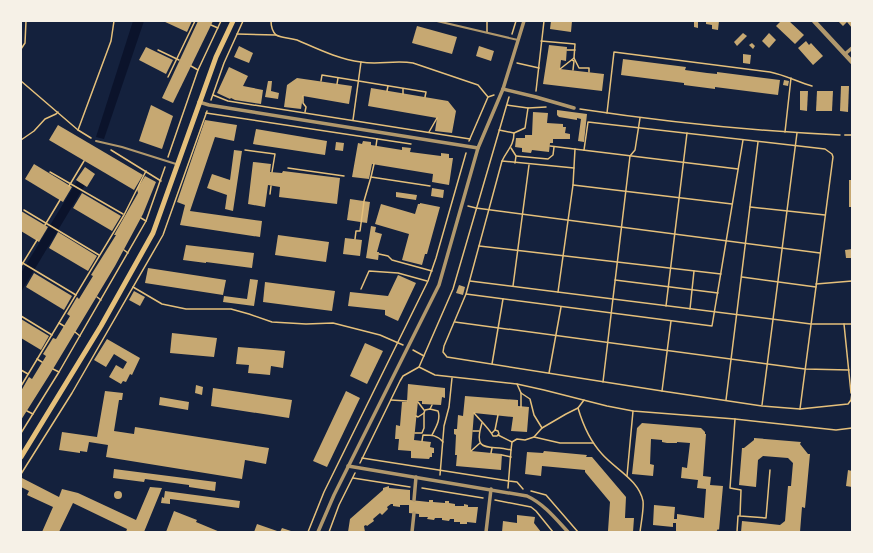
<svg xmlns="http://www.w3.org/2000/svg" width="873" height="553" viewBox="0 0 873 553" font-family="'Source Serif 4',serif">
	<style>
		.water { fill: #0b132b }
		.building { fill: #c6a872 }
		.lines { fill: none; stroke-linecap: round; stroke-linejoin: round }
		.path { stroke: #e5c07b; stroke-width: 1.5 }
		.service { stroke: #b1986c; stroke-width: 2 }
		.minor { stroke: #b1986c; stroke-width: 3.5 }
		.tertiary { stroke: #b1986c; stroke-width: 4.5 }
		.secondary { stroke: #e5c07b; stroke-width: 5 }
	</style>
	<rect width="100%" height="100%" fill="#14213d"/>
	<!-- water -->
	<g class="water">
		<polygon points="133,21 144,21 104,139 96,137"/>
		<polygon points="77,181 85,185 21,292 21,273"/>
	</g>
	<!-- building -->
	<g class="building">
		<polygon points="163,21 192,21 187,32"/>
		<polygon points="198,21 213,21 173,103 162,98"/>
		<polygon points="551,21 572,21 571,32 550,29"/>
		<polygon points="694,21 698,21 698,28 694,27"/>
		<polygon points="706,21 719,21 718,30 712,29 712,25 706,24"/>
		<polygon points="781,21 789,21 804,35 795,44 776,26"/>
		<polygon points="838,21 852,21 852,28 847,22 843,26"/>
		<polygon points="417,26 457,37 452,54 412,43"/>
		<polygon points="743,33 747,36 737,46 734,42"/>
		<polygon points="769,33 776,40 769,48 762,41"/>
		<polygon points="806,41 809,45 811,43 823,56 813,65 798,48"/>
		<polygon points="752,43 755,46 753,49 749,45"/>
		<polygon points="549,45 567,47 566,61 561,60 560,69 604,74 602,91 543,84"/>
		<polygon points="239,46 253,53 249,63 234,57"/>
		<polygon points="479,46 494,51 491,61 476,56"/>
		<polygon points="146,47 173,60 166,74 139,60"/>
		<polygon points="743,54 751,55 750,64 743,63"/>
		<polygon points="623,59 686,67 685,70 707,73 717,74 717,72 780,80 778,95 715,87 715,89 684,85 684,83 621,75"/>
		<polygon points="229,67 248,76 243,86 263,90 261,104 235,100 231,98 230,99 217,93"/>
		<polygon points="297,78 352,86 349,104 303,96 301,109 284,107 287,85"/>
		<polygon points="784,80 789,81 788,86 783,85"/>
		<polygon points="268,81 272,81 271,91 279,93 278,99 265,97"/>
		<polygon points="841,86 849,86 848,112 840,111"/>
		<polygon points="371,88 448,101 456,111 452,133 435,131 437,118 368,106"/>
		<polygon points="800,91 808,91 807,111 800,110"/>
		<polygon points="817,91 833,91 832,111 816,111"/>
		<polygon points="151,105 173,116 162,149 139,141"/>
		<polygon points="557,110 587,114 584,142 578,141 581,119 577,118 577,120 559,117 557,115"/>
		<polygon points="533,112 548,113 547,123 563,124 563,127 566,127 565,133 570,134 570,139 553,139 553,143 550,143 549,152 532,150 531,153 522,152 522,148 515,147 516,138 525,138 525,135 532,135"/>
		<polygon points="205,120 237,125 234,141 215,137 190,211 262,221 260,237 180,225 185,205 177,202"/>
		<polygon points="58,125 143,175 134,190 49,140"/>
		<polygon points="256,129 327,141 325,155 253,144"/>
		<polygon points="363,141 371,142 371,145 402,150 402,147 411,148 410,152 441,156 441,153 449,154 449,158 453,158 449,185 432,182 433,174 372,164 369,179 352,177 358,143 362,144"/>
		<polygon points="336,142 344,143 343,151 335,150"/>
		<polygon points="234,150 242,151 233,211 225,209 227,195 207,188 212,174 230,180"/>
		<polygon points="253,162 271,164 270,172 282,173 283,171 340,178 337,204 279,197 280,187 268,185 265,207 248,204"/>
		<polygon points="34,164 72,187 63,202 25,179"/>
		<polygon points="85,167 95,174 87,187 76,180"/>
		<polygon points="145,176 156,182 143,214 115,266 50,374 21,420 21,397 22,396 21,391 29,377 32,379 46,356 43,354 53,338 56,339 70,316 67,314 77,297 79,299 93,276 91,275 116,235 114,235 138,193 137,189"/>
		<rect x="849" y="180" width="3" height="27"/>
		<polygon points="432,188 444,190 443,198 431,196"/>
		<polygon points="396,192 417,195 416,200 396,197"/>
		<polygon points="82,193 121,216 112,231 73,208"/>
		<polygon points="350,199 370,202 367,223 347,220"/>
		<polygon points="420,203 440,207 427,254 425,254 422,265 402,260 409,234 375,224 381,204 415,214 418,204 420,204"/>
		<polygon points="21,211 48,227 39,242 21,231"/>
		<polygon points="371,226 376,227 375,232 382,234 377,252 379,252 378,260 366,258"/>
		<polygon points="58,232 97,256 88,271 49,248"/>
		<polygon points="278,235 329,242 326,262 275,255"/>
		<polygon points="345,238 362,240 360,256 343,254"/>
		<polygon points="186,245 254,253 252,268 206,262 206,263 183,260"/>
		<polygon points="852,249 852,258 846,258 845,250"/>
		<polygon points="148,268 226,280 223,295 145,283"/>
		<polygon points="34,273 72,296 64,310 26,287"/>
		<polygon points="398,275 416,283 398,321 385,315 385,310 348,306 350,292 388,296"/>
		<polygon points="250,279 258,280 254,306 223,302 224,296 247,299"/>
		<polygon points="265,282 335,291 332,311 263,302"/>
		<polygon points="459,285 465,287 463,295 456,293"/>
		<polygon points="134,291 145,297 140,306 129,300"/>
		<polygon points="21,319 49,336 41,350 21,338"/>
		<polygon points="172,333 217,338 214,357 170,353"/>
		<polygon points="107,339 140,358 132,375 130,374 126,382 123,381 121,384 109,377 116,365 123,369 127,362 114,354 106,367 94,360"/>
		<polygon points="365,343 383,351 367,384 350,376"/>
		<polygon points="238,347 285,351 283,368 271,366 270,375 248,373 249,365 236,364"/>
		<polygon points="408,384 445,388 445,398 442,397 441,405 422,404 422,401 418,401 414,440 431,442 430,447 434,448 434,453 432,453 432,457 430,457 429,459 411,458 411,451 398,450 399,439 395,439 396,425 400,426 402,402 407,402"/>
		<polygon points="196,385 203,387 202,395 195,393"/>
		<polygon points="213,388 292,400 289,418 211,406"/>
		<polygon points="105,391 123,393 122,400 119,400 114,431 134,434 135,427 269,448 266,464 245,460 242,479 106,457 108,445 89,442 87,452 80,451 80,453 59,450 62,432 97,437"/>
		<polygon points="346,391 360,398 327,467 313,461"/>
		<polygon points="465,396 518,400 518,406 529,407 527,432 511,431 513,417 474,413 471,451 502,454 501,470 456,466 457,455 455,455 456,435 454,434 454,429 457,429 458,415 463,416"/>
		<polygon points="160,397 189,402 188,410 159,405"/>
		<polygon points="642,423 701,428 705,432 705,434 706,434 703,476 711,477 710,485 723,486 719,530 718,529 716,532 676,532 676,523 673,523 673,527 653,525 654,505 675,507 674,519 677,519 677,514 704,518 706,489 697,488 698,480 681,478 682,467 687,468 690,443 677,442 677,443 667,443 662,442 662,440 651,439 650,464 654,465 653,476 632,474 637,428"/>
		<polygon points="754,438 801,442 800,444 808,454 810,454 805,508 802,507 800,532 741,532 742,521 780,525 785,521 788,486 791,486 793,463 788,458 763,456 758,460 756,487 739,485 742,448 744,448 754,440"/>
		<polygon points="544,451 587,455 586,457 592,457 626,497 625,518 634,518 633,532 608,531 610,502 585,472 585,470 542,466 541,476 525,474 527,452 543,453"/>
		<polygon points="114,469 216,482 215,491 189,487 189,485 145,479 144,482 113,478"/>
		<polygon points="848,470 852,471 852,487 846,486"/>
		<polygon points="22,478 59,497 62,489 78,493 136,520 150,487 162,488 144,532 126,532 127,529 73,503 59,532 42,532 53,507 27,495 29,491 21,487"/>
		<polygon points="389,486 389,488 410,490 410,500 429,502 429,500 433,500 433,502 445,503 445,501 449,501 449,503 455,504 455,506 464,506 464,504 468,505 468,507 478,507 476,523 467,522 467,524 460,524 460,522 454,522 454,519 450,519 449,521 442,520 442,518 435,518 434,520 427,519 428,517 419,517 419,514 409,513 409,505 400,505 400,507 393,506 393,504 391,504 387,507 388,509 382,515 380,513 373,519 374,521 367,526 366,525 364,526 365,532 348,532 350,519 383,490 383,488"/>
		<circle cx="118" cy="495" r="4"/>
		<polygon points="165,491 240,501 239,508 170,499 170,504 161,503 162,497 164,498"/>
		<polygon points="174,511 197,520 196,522 220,532 166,532"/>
		<polygon points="517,515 535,517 534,523 541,532 502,532 503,521 517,523"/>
		<polygon points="257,524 280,532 282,528 294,532 254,532"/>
	</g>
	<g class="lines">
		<!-- path -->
		<g class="path">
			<path d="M271 21C271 26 272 31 276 35 282 38 291 38 297 40 318 49 338 59 361 62 378 65 395 60 413 63L478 85 488 97"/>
			<polyline points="211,25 218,28"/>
			<polyline points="237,34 276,35"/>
			<polyline points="512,34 516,21"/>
			<polyline points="541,41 575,44 574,58 579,68 589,68 589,72"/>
			<polyline points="21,49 25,43 26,21"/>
			<polyline points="158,50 179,60"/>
			<polyline points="567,50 575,50"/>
			<polyline points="572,60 574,61 573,70"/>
			<polyline points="517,63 539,68"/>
			<polyline points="191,66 198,70"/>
			<polyline points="560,69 574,58"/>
			<polyline points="168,77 195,21"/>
			<polyline points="21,81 78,130 91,138"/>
			<polyline points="321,81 322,75 426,92 425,97"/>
			<polyline points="337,84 338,78"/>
			<polyline points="387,91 388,86"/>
			<polyline points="536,91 544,21"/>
			<polyline points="403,94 403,89"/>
			<polyline points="213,95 228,101 470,139"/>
			<polyline points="303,96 303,103 306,107 305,112"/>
			<polyline points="211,100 224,63 243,21"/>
			<polyline points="507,105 528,108"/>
			<path d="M580 109C666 122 753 131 840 135"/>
			<polyline points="206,113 411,144"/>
			<path d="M607 113 614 52 770 72C785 75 798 82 812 86"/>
			<polyline points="353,120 361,62"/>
			<polyline points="78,130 111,41 114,21"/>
			<path d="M499 130 514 133C514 146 507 150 502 161L466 294 444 346 443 352 447 357 662 391 762 406 800 409 848 404 851 400 852 393"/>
			<polyline points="429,132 437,118"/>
			<polyline points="785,132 791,78"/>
			<polyline points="514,133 525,128 528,108 546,107"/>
			<polyline points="21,140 34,131 45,119 56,114 58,112"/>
			<polyline points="469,141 488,97 494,95"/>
			<polyline points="376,146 377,139"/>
			<polyline points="550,146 738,169"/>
			<polyline points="511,148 516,156 515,163"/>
			<polyline points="111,150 161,181"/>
			<polyline points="245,150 275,154 272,172"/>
			<polyline points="584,150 588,122 825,149 832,154 833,157 800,409"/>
			<polyline points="516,156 548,159 553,155 554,147"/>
			<polyline points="168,157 198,70 221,21"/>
			<polyline points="502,161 574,168"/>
			<polyline points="374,164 371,177 430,186"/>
			<polyline points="288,168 344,176"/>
			<polyline points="50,172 123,214"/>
			<polyline points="573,185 732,204"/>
			<polyline points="69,186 84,161"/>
			<polyline points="270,194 271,186"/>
			<polyline points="468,206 476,208 820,253"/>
			<polyline points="750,207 825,215"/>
			<polyline points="24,210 99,255"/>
			<polyline points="141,218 146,221"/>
			<polyline points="45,225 60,200"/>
			<polyline points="355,239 356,231 360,231 364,201 371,177"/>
			<polyline points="479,246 721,274"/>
			<polyline points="124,250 128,253"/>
			<polyline points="379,254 388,256 392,260 432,271"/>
			<polyline points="21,262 76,295"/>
			<polyline points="21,266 37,240"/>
			<polyline points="742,277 816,287"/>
			<polyline points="615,280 718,293"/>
			<polyline points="470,281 811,324 852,324"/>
			<polyline points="816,284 852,281"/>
			<polyline points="513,286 529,165"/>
			<polyline points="133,287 162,304 186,309 231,309 249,314 272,322 306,324 333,323 380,335 403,345"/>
			<polyline points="361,289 369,271 398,273 427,281"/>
			<polyline points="558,292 573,185 575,149"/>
			<polyline points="466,294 712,326 743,140"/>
			<polyline points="97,297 101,300"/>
			<polyline points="666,306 687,133"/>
			<polyline points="690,309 694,271"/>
			<polyline points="21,316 52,335"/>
			<polyline points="455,322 805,369 849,370"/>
			<polyline points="59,323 64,326"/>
			<polyline points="844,324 851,393"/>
			<polyline points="75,332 80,336"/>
			<polyline points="413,350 424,356"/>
			<polyline points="37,359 42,362"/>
			<polyline points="492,364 503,299"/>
			<polyline points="419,367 435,375 517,384 544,390 607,406 633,411 735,419 836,430 852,428"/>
			<polyline points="53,369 59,372"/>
			<polyline points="21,370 28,374"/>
			<polyline points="549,373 561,307"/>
			<polyline points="603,382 630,156 635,150 640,118"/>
			<polyline points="517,384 521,393 530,399 534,415 542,428"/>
			<polyline points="21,386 124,215 146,171"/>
			<polyline points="662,391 671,321"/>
			<polyline points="391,400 407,401"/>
			<polyline points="726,400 758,142"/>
			<polyline points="418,402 424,410"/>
			<polyline points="762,405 797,133"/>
			<polyline points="521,407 521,393"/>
			<path d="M578 408C583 425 590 441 602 454 615 469 639 480 643 501 644 509 641 523 640 532"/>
			<polyline points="430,409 432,405"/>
			<polyline points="27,411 33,414"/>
			<path d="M474 413C479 419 491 431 493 436H497L499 434 498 431 495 430 492 433"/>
			<path d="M416 416 418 417 424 413 425 410 430 409 438 411C441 419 436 427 432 435"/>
			<polyline points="735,419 730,488 741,490 740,516 766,518 770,470"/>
			<path d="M482 423C472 455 490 444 511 450"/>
			<polyline points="495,430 498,415"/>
			<polyline points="473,431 479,431"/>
			<polyline points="21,433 59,372 146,221 165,167"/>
			<polyline points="415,433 422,433 424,428 424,413"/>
			<polyline points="498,435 512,442"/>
			<polyline points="534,437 560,443 593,443"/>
			<path d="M422 441 423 435C432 435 437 435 443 442"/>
			<polyline points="471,451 480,443"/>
			<polyline points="491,453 492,448"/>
			<polyline points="502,455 511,457"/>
			<polyline points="362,458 509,481 517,482 523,489"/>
			<polyline points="360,463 400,381 403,376 419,367 453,289 509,97"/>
			<polyline points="21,474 72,393 163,235 207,111"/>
			<polyline points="440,475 444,426 449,407 452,378"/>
			<polyline points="627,476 633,411"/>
			<polyline points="353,478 410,487"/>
			<polyline points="422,488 483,498"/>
			<polyline points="508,488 511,450 512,442 517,439 525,440 534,437 542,428 566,414 578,408 584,400"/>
			<polyline points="531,491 546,495 578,532"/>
			<polyline points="495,500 531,507 536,511 553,532"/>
			<polyline points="308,532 324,492 428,281 436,258 466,153"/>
			<polyline points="329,532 339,505 355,473"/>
			<polyline points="737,532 738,516 739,516"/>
		</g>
		<!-- service -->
		<g class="service">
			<polyline points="437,21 518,40"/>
			<polyline points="487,21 487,32"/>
			<polyline points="845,135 852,135"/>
			<polyline points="96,141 122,147 176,164"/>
		</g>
		<!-- minor -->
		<g class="minor">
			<polyline points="845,54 852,48"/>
			<polyline points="503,89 536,97 574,108"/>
			<polyline points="199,102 209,105 478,148"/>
			<path d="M348 466 527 496C544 504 555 518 568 532"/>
			<polyline points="414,500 416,477"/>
			<polyline points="318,532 334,495 439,285 478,148 503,89 524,21"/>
			<polyline points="412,532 414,513"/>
			<polyline points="486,532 491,489"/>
		</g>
		<!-- tertiary -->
		<polyline class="tertiary" points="814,21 852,62"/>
		<!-- secondary -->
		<polyline class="secondary" points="21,457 101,326 153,233 216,57 233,21"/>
	</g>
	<!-- border -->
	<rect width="873" height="553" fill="none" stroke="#f6f1e7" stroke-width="44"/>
</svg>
